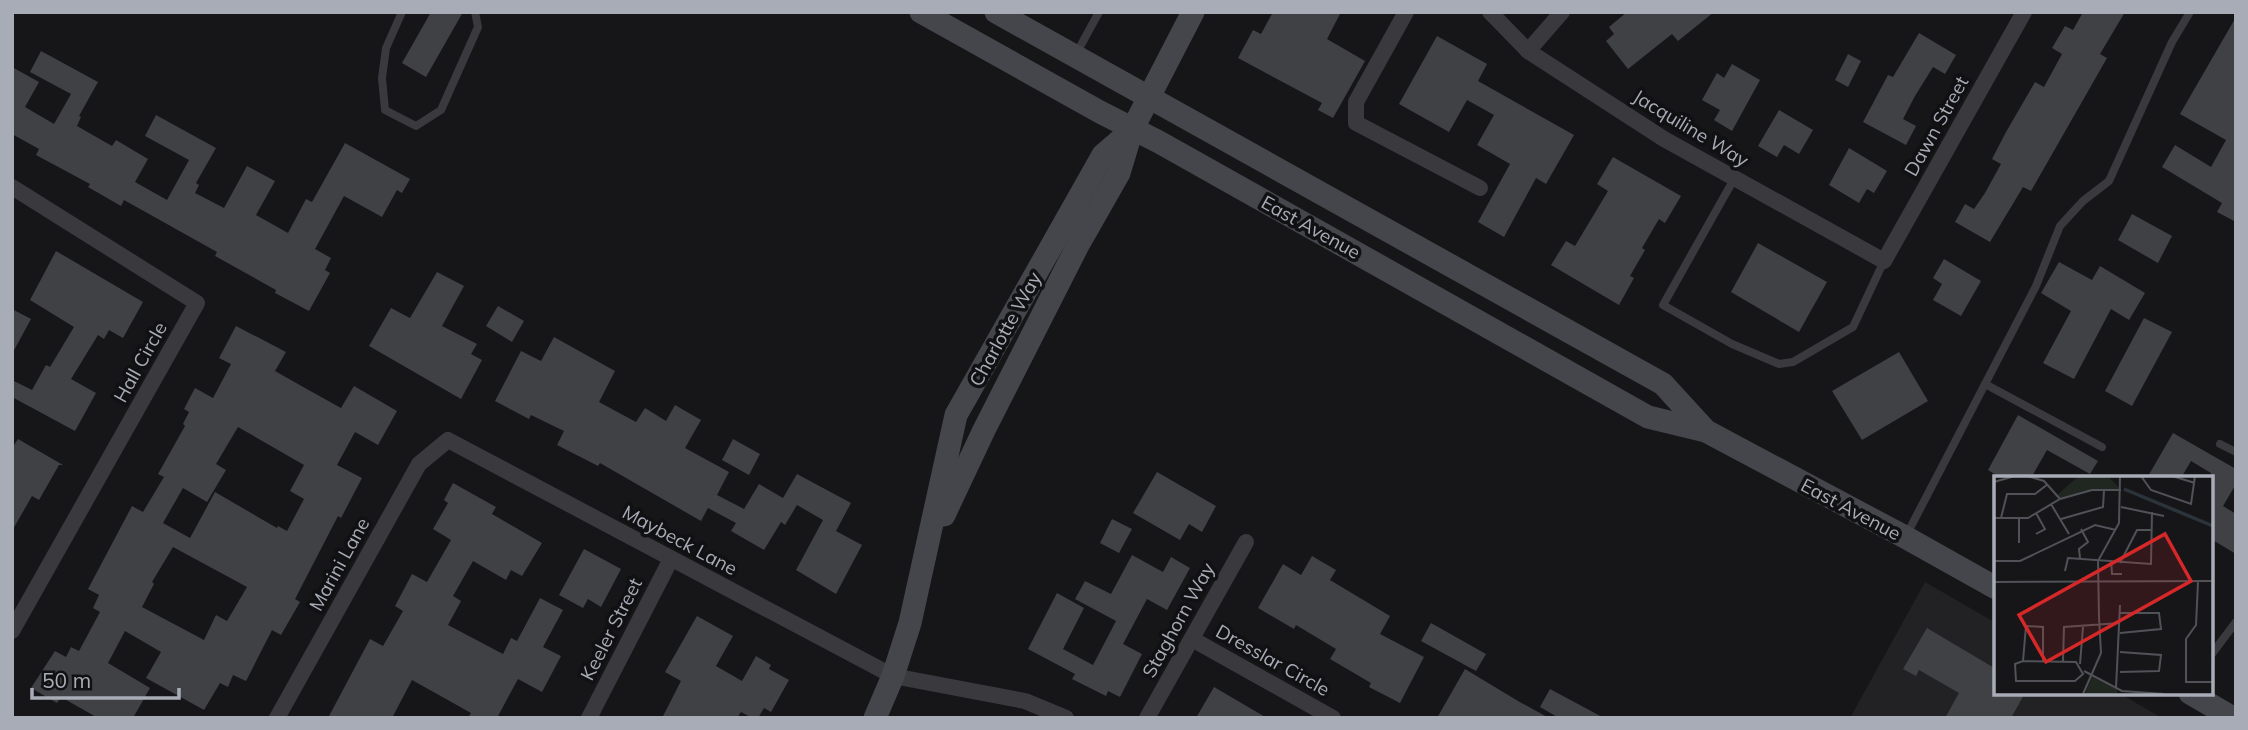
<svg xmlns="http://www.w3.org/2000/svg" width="2248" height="730" viewBox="0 0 2248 730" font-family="Mulish,sans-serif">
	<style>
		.built { fill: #222225 }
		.building { fill: #404145; fill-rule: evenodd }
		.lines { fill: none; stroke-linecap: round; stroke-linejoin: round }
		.lane { stroke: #39393e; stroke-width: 8 }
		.street { stroke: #39393e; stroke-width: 16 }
		.secondary { stroke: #45464c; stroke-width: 23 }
		.labels { text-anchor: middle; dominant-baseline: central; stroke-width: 7; stroke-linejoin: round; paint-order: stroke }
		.street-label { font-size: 19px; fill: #a8acb7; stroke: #111113 }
		.inset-river { fill: none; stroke: #2c343b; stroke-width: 3.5 }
		.inset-road { fill: none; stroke: #505258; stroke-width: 2 }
		.view { fill: #d62828; fill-opacity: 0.15; stroke: #d62828; stroke-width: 3.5 }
		.inset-edge { fill: none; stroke: #a8acb7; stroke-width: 3.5 }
	</style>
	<rect width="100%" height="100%" fill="#161618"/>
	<!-- built -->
	<polygon class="built" points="1925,582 1996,623 1996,693 2119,693 2162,718 1850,718"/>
	<!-- building -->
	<g class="building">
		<polygon points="431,12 463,12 426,77 402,63"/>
		<polygon points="1273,12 1341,12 1327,39 1365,61 1333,118 1318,110 1322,103 1238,58 1253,30 1261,34"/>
		<polygon points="1627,12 1714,12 1678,41 1672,34 1628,69 1606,41 1614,34 1609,27"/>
		<polygon points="2083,12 2125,12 2100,54 2107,58 2031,191 2023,187 1990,242 1955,222 1965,204 1974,209 1985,193 2001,164 1992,159 2006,132 2035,82 2044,87 2062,54 2052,48 2065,26 2073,30"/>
		<polygon points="2236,17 2236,222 2217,212 2222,203 2162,167 2175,145 2211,167 2226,140 2180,114"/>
		<polygon points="1919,33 1956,55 1945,74 1933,67 1915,96 1903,119 1916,126 1906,145 1863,122 1888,75 1893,77"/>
		<polygon points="1437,36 1487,64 1478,81 1574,135 1546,184 1536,178 1504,237 1478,222 1510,164 1477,145 1494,115 1467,100 1449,132 1399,104"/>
		<polygon points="41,51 98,82 79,116 81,117 77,126 112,146 116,140 148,159 135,182 167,200 189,160 145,136 156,115 216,148 196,183 199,185 195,193 224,208 247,166 275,181 256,215 288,233 306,199 312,202 345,143 410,179 402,193 397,190 382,217 344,196 315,249 331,258 325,270 330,273 309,311 275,293 276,290 215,256 217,252 124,200 121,206 88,187 90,184 36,155 39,149 12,134 12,67 39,82 25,107 54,124 71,94 30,72"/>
		<polygon points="1848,54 1861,61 1848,87 1835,80"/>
		<polygon points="1732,64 1760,80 1732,131 1714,120 1720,110 1702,100 1717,73 1724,78"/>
		<polygon points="1779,110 1813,130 1799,154 1784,145 1777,157 1758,146"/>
		<polygon points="1849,148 1887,171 1874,193 1867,189 1859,203 1829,185"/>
		<polygon points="1613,157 1681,196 1665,223 1659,219 1642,248 1645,250 1630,276 1634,278 1619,305 1551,265 1566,241 1575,246 1608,191 1597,184"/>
		<polygon points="2132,214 2172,236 2158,263 2118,240"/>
		<polygon points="1758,243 1827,282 1799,332 1731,292"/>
		<polygon points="56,251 143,302 123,338 109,330 104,339 98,335 71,379 96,393 75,431 12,397 12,380 32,390 46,365 50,367 74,327 30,300"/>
		<polygon points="1944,259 1981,281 1961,316 1933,300 1942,284 1933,278"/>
		<polygon points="2059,262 2092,280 2100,266 2145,293 2129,320 2111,309 2074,379 2043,363 2071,311 2041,293"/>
		<polygon points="437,272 464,286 442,326 477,344 471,354 482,360 461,399 369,346 391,308 410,318"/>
		<polygon points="498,306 524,321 512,342 486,326"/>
		<polygon points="12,309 31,319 12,354"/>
		<polygon points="2144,318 2172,332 2132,406 2105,391"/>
		<path d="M236 326 286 352 275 371 305 388 341 408 354 386 397 411 378 445 355 432 337 465 362 478 341 518 338 516 295 599 300 602 281 635 272 630 246 681 233 675 228 687 220 683 204 710 146 678 161 652 125 631 108 663 150 688 133 718H98L61 697 57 703 31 688 55 651 66 657 71 647 79 651 100 612 93 608 99 595 88 589 132 506 143 512 164 477 158 474 185 426 183 424 189 412 184 409 195 388 213 398 231 364 219 358ZM238 427 304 465 290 491 304 499 287 531 278 526 277 528 215 492 190 538 163 523 183 488 207 502 226 470 216 464ZM173 547 247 587 227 621 216 615 204 640 142 607 154 584 152 582Z"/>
		<polygon points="554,337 615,371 599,402 636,422 645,408 666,421 675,405 701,420 685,448 729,472 717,495 744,509 759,484 783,498 797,474 851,503 836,531 862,545 836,594 796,570 823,520 797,505 785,525 781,522 764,550 731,531 736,523 708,508 701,521 600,463 598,466 557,445 564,431 531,415 529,419 495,401 521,351 541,361"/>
		<polygon points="1899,352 1928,401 1862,440 1832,391"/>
		<polygon points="2018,415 2098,461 2090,474 2047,450 2031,478 2001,478 1988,470"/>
		<polygon points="2173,433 2236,469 2236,484 2223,506 2236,514 2236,554 2211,539 2211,473 2191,461 2181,478 2147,478"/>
		<polygon points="18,439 63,465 59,465 39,500 32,496 12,531 12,448"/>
		<polygon points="733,439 760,454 749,475 722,460"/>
		<polygon points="1157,472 1216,506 1202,532 1189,524 1180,540 1133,513"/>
		<polygon points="453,483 496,507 492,514 542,543 522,576 511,570 506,580 473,561 453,596 461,601 448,625 503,654 511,638 517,641 540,598 563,610 543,647 561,656 542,692 518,679 497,718 468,718 471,713 412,680 392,718 328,718 370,639 383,646 403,611 395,606 412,574 427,582 451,540 433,529 448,503 444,500"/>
		<polygon points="1112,519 1132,529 1119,553 1100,543"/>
		<polygon points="584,549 621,569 601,607 588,599 583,608 559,595"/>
		<polygon points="1132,555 1163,572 1171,557 1190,568 1167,610 1147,599 1123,644 1142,654 1120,697 1108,691 1106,696 1072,679 1075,674 1028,649 1057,593 1084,608 1063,649 1093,665 1116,621 1075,599 1085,581 1111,594"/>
		<polygon points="1312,556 1336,570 1330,580 1390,616 1380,634 1424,657 1400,703 1369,687 1371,683 1330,659 1336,649 1296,625 1294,629 1258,608 1283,564 1301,575"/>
		<polygon points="697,616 733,636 716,666 742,681 756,656 771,665 769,669 789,680 771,712 764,708 758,718 752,718 741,712 737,718 662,718 681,681 665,672"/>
		<polygon points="1431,623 1486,654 1476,671 1421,641"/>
		<polygon points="1927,628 1996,669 1996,693 2025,693 2011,718 1945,718 1959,693 1919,670 1916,676 1903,669"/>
		<polygon points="1465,669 1518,701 1549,718 1437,718"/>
		<polygon points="1214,687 1267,718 1196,718"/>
		<polygon points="1550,689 1604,718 1559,718 1540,707"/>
	</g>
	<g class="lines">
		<!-- lane -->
		<g class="lane">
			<polyline points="402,12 386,48 382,78 385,110 416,126 441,110 478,27 475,12"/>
			<polyline points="1075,56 1099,12"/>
			<polyline points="1734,179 1663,305 1732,344 1779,364 1793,362 1853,327 1884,261"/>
			<polyline points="1985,384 2102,447"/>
			<polyline points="2220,444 2236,452"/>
			<polyline points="1907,534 2036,286 2060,226 2083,201 2109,181 2172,42 2190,12"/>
			<polyline points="2211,655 2236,622"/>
		</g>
		<!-- street -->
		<g class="street">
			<polyline points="1406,12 1356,102 1356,123 1480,188"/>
			<polyline points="1490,12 1528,51 1664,139 1884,261 2024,12"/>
			<polyline points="1528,51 1562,12"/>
			<polyline points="12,187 197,303 12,631"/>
			<polyline points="1192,639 1333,718"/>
			<polyline points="277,718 419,464 448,440 893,676 1025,701 1066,718"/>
			<polyline points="589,718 671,559"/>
			<polyline points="1147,718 1246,542"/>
		</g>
		<!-- secondary -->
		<g class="secondary">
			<polyline points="921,12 1100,112 1159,142 1648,417 1706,431 1905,537 1996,588"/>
			<polyline points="996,12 1663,384 1706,431"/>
			<polyline points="944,515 984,430 1078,245 1119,173 1132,130 1193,12"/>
			<polyline points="2190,693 2233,718"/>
			<polyline points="875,718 893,676 910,623 956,415 1103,155 1132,130"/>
		</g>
	</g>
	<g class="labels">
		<!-- street labels -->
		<g class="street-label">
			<text transform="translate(1936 126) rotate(-61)">Dawn Street</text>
			<text transform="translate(1691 128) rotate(31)">Jacquiline Way</text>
			<text transform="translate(1311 227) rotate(29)">East Avenue</text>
			<text transform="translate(1005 329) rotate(-61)">Charlotte Way</text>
			<text transform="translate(140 362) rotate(-61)">Hall Circle</text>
			<text transform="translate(1851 509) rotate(28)">East Avenue</text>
			<text transform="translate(680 540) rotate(28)">Maybeck Lane</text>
			<text transform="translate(339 564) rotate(-61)">Marini Lane</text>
			<text transform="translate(1178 620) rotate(-61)">Staghorn Way</text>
			<text transform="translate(611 629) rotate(-63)">Keeler Street</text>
			<text transform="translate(1273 660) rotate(29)">Dresslar Circle</text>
		</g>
	</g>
	<!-- overview -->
	<g transform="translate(1994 476)">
		<rect width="219" height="219" fill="#161618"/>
		<path d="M85 0H114L127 14H98L66 23 63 19ZM98 201 123 213V218H91Z" fill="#202721"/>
		<path class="inset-river" d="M130 13 219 50"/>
		<path class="inset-road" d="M33 0 50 5 66 23M147 0 157 14 197 28 201 0M178 0 201 7M0 6 21 0M57 28 75 58M127 31 170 40M42 37 51 53 42 58M0 42H34L66 23 98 14H127M7 42 13 18H41L54 8M25 42V67M67 43 109 31 110 14M86 82 85 73 94 66 87 53M117 84 118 98H128M0 85H26L101 49 122 54M126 87 143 54H157M71 95 74 82 157 88 158 36M0 106 219 105M204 106 202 149 192 163V206H219M126 137H165L167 153 126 157M105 141 104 85 125 47 126 0M126 176 167 179 165 195 126 196M29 185 82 186 89 198 81 205H22L21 188ZM29 185 32 150 49 151V185M69 185 70 151 126 147M86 188 89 151M90 195 128 215 170 218M122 212 126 129M89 218 107 177 105 141"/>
		<path class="view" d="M171 58 197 105 52 186 25 139Z"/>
		<rect width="219" height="219" class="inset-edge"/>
	</g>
	<!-- border -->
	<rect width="2248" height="730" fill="none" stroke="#a8acb7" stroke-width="28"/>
	<!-- scale -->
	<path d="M32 688v10h147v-10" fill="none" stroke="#a8acb7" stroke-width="3.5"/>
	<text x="42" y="688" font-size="21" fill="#a8acb7" stroke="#111113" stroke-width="5" paint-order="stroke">50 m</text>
</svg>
